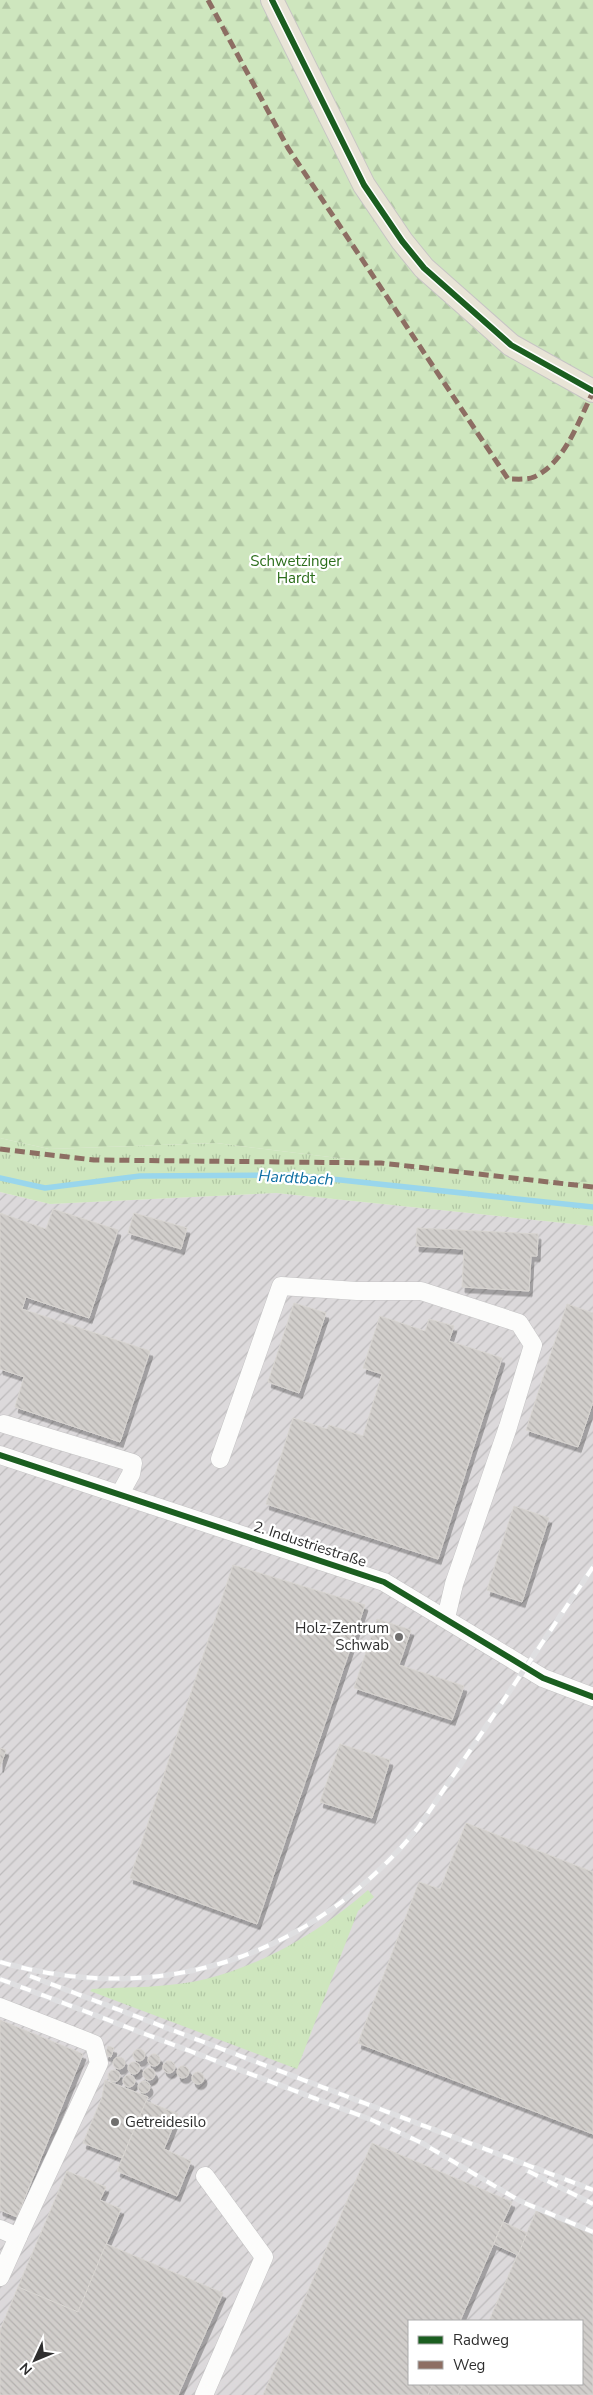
<svg xmlns="http://www.w3.org/2000/svg" width="593" height="2395" viewBox="0 0 593 2395" font-family="'Nunito Sans',sans-serif">
	<style>
		.industrial { fill: url(#industrial-furrows); fill-rule: evenodd }
		.grass { fill: url(#grass-tufts) }
		.forest { fill: url(#forest-firs) }
		.lines { fill: none; stroke-linecap: round; stroke-linejoin: round }
		.stream { stroke: #99d6ec; stroke-width: 5.5 }
		.building { fill: url(#building-back-hatch); stroke: #d7d4d0; filter: url(#shadow) }
		.minor-casing { stroke: #c5c4c5; stroke-width: 19 }
		.major-casing { stroke: #c6c5c4; stroke-width: 24 }
		.minor { stroke: #fcfcfb; stroke-width: 18 }
		.major { stroke: #e8e4d6; stroke-width: 22 }
		.rail-casing { stroke: #dfdfe1; stroke-width: 5.5 }
		.rail { stroke: #fff; stroke-width: 4; stroke-dasharray: 11; stroke-linecap: butt }
		.quiet { stroke: #8d6e63; stroke-width: 5; stroke-dasharray: 10 5; stroke-linecap: butt }
		.cycleway-casing { stroke: #fff; stroke-width: 9 }
		.cycleway { stroke: #1b5e20; stroke-width: 6 }
		.poi-dot { fill: #706f6e; stroke: #fff; stroke-width: 2 }
		.labels { text-anchor: middle; dominant-baseline: central; stroke-width: 4.5; stroke-linejoin: round; paint-order: stroke }
		.park-label { font-size: 15px; fill: #2c6e1b; stroke: #fff }
		.street-label { font-size: 15px; fill: #2e2e2e; stroke: #fff }
		.poi-label { font-size: 15px; fill: #2e2e2e; stroke: #fff; text-anchor: end }
		.water-label { font-size: 16px; font-style: italic; fill: #0d6fa3; stroke: #fff }
	</style>
	<defs>
		<pattern id="industrial-furrows" width="10" height="10" patternUnits="userSpaceOnUse" patternTransform="scale(1.25)"><rect width="10" height="10" fill="#dcd9db"/><path d="M-1 1l2-2M0 10L10 0M9 11l2-2" fill="none" stroke="#bdbbbc"/></pattern>
		<pattern id="grass-tufts" width="24" height="20" patternUnits="userSpaceOnUse" patternTransform="scale(1.25)"><rect width="24" height="20" fill="#cee6be"/><path d="M3 7l-1-3M5 7V3M7 7l1-3M15 17l-1-3M17 17v-4M19 17l1-3" fill="none" stroke="#b1c6a4"/></pattern>
		<pattern id="forest-firs" width="22" height="20" patternUnits="userSpaceOnUse" patternTransform="scale(1.25)"><rect width="22" height="20" fill="#cee6be"/><path d="M5 1l3.5 6h-7zM16 11l3.5 6h-7z" fill="#b1c6a4"/></pattern>
		<pattern id="building-back-hatch" width="6" height="6" patternUnits="userSpaceOnUse" patternTransform="scale(1.25)"><rect width="6" height="6" fill="#d1cecb"/><path d="M-1 5l2 2M0 0l6 6M5-1l2 2" fill="none" stroke="#b4b1af"/></pattern>
		<filter id="shadow"><feDropShadow dx="3" dy="5.5" stdDeviation="0" flood-color="#0004"/></filter>
	</defs>
	<rect width="100%" height="100%" fill="#ece8e4"/>
	<!-- industrial -->
	<path class="industrial" d="M0 1192 50 1204 276 1193 593 1226V2395H0ZM409 2321H582V2384H409Z"/>
	<!-- grass -->
	<g class="grass">
		<polygon points="0,1138 49,1149 216,1143 526,1181 593,1182 593,1226 276,1193 50,1204 0,1192"/>
		<path d="M368 1890 374 1897 358 1911 297 2069 90 1991 92 1989C129 1987 169 1988 206 1979 265 1964 323 1930 368 1890Z"/>
	</g>
	<!-- forest -->
	<polygon class="forest" points="0,0 593,0 593,1182 526,1181 216,1143 49,1149 0,1138"/>
	<g class="lines">
		<!-- stream -->
		<polyline class="stream" points="0,1178 45,1188 140,1176 294,1175 593,1207"/>
	</g>
	<!-- building -->
	<g class="building">
		<polygon points="53,1209 118,1230 89,1318 26,1297 22,1309 150,1351 120,1442 15,1407 24,1377 0,1369 0,1213 46,1229"/>
		<polygon points="134,1213 187,1228 181,1249 128,1233"/>
		<polygon points="417,1228 538,1234 537,1256 531,1256 529,1291 462,1287 464,1249 416,1246"/>
		<polygon points="294,1303 326,1313 299,1393 268,1382"/>
		<polygon points="567,1304 593,1313 593,1402 578,1447 526,1430"/>
		<polygon points="380,1316 425,1331 429,1319 454,1326 449,1341 502,1358 438,1559 266,1504 293,1418 327,1429 329,1425 363,1436 382,1374 363,1368"/>
		<polygon points="514,1506 549,1518 522,1602 487,1590"/>
		<polygon points="233,1565 365,1605 257,1924 130,1878"/>
		<polygon points="377,1619 411,1630 399,1665 464,1686 452,1720 354,1688"/>
		<polygon points="340,1744 390,1760 372,1818 320,1802"/>
		<polygon points="0,1748 6,1750 0,1767"/>
		<polygon points="466,1823 593,1872 593,2134 358,2043 419,1882 440,1889"/>
		<polygon points="0,2020 83,2054 17,2217 0,2210"/>
		<polygon points="108,2046 114,2048 111,2057 105,2055"/>
		<circle cx="139" cy="2055" r="6"/>
		<circle cx="154" cy="2060" r="6"/>
		<circle cx="119" cy="2063" r="6"/>
		<circle cx="169" cy="2067" r="6"/>
		<circle cx="134" cy="2068" r="6"/>
		<circle cx="183" cy="2072" r="6"/>
		<circle cx="149" cy="2074" r="6"/>
		<circle cx="114" cy="2076" r="6"/>
		<circle cx="198" cy="2078" r="6"/>
		<circle cx="129" cy="2081" r="6"/>
		<polygon points="105,2080 148,2097 122,2158 83,2143 102,2097"/>
		<circle cx="144" cy="2087" r="6"/>
		<polygon points="146,2101 178,2114 164,2149 191,2161 177,2196 117,2171"/>
		<polygon points="372,2143 512,2202 503,2222 460,2321 409,2321 409,2384 433,2384 428,2395 263,2395"/>
		<polygon points="67,2171 106,2187 100,2200 121,2209 78,2312 18,2287"/>
		<polygon points="537,2209 593,2233 593,2395 458,2395 463,2384 582,2384 582,2321 489,2321"/>
		<polygon points="503,2222 527,2233 518,2255 494,2244"/>
		<polygon points="106,2244 223,2293 178,2395 0,2395 0,2330 18,2287 78,2312"/>
		<polygon points="433,2384 457,2384 462,2386 458,2395 428,2395"/>
	</g>
	<g class="lines">
		<!-- minor casing -->
		<g class="minor-casing">
			<g id="minor">
				<polyline points="4,1424 133,1463 131,1474 120,1494"/>
				<polyline points="0,1455 384,1582 543,1678 593,1697"/>
				<polyline points="220,1459 281,1286 357,1291 421,1291 519,1323 533,1345 508,1427 454,1584 446,1618"/>
				<polyline points="0,2007 94,2044 99,2063 18,2237 0,2229"/>
				<polyline points="0,2277 18,2237"/>
				<polyline points="204,2395 264,2257 205,2176"/>
			</g>
		</g>
		<!-- major casing -->
		<g class="major-casing">
			<polyline id="major" points="272,0 364,185 402,241 424,268 511,345 593,391"/>
		</g>
		<!-- minor -->
		<use href="#minor" class="minor"/>
		<!-- major -->
		<use href="#major" class="major"/>
		<!-- rail casing -->
		<g class="rail-casing">
			<g id="rail">
				<path d="M0 1962C161 2008 312 1957 418 1828L593 1567"/>
				<polyline points="30,1976 593,2190"/>
				<polyline points="0,1979 372,2120 422,2143 520,2201 593,2232"/>
				<polyline points="528,2171 593,2204"/>
			</g>
		</g>
		<!-- rail -->
		<use href="#rail" class="rail"/>
		<!-- quiet -->
		<g class="quiet">
			<path d="M208 0 288 148 508 479C516 479 527 480 534 477 565 463 579 420 593 392"/>
			<polyline points="0,1149 94,1160 381,1163 593,1187"/>
		</g>
		<!-- cycleway casing -->
		<g class="cycleway-casing">
			<g id="cycleway">
				<polyline points="272,0 364,185 402,241 424,268 511,345 593,391"/>
				<polyline points="0,1455 384,1582 543,1678 593,1697"/>
			</g>
		</g>
		<!-- cycleway -->
		<use href="#cycleway" class="cycleway"/>
	</g>
	<!-- markers -->
	<g class="poi-dot">
		<circle cx="399" cy="1637" r="5"/>
		<circle cx="115" cy="2122" r="5"/>
	</g>
	<g class="labels">
		<!-- park labels -->
		<g class="park-label">
			<text x="296" y="561">Schwetzinger<tspan x="296" dy="17">Hardt</tspan></text>
		</g>
		<!-- street labels -->
		<g class="street-label">
			<text transform="translate(310 1544) rotate(18)">2. Industriestraße</text>
		</g>
		<!-- poi labels -->
		<g class="poi-label">
			<text x="389" y="1628">Holz-Zentrum<tspan x="389" dy="17">Schwab</tspan></text>
			<text x="125" y="2122" text-anchor="start">Getreidesilo</text>
		</g>
		<!-- water labels -->
		<g class="water-label">
			<text transform="translate(296 1178) rotate(3)">Hardtbach</text>
		</g>
	</g>
	<!-- legend -->
	<rect x="408" y="2320" width="175" height="65" fill="#ffffff" stroke="#ababab"/>
	<rect x="418" y="2336" width="25" height="8" fill="#1b5e20" stroke="#ababab"/>
	<text x="453" y="2345" font-size="15" fill="#2e2e2e">Radweg</text>
	<rect x="418" y="2361" width="25" height="8" fill="#8d6e63" stroke="#ababab"/>
	<text x="453" y="2370" font-size="15" fill="#2e2e2e">Weg</text>
	<!-- north arrow -->
	<g transform="translate(35 2360) rotate(226)" stroke="#ffffff" stroke-width="4" paint-order="stroke">
	<path d="M0-4L9 19L0 12L-9 19Z" fill="#2e2e2e"/>
	<text y="-8" font-size="14" font-weight="bold" text-anchor="middle" fill="#2e2e2e">N</text>
	</g>
</svg>
